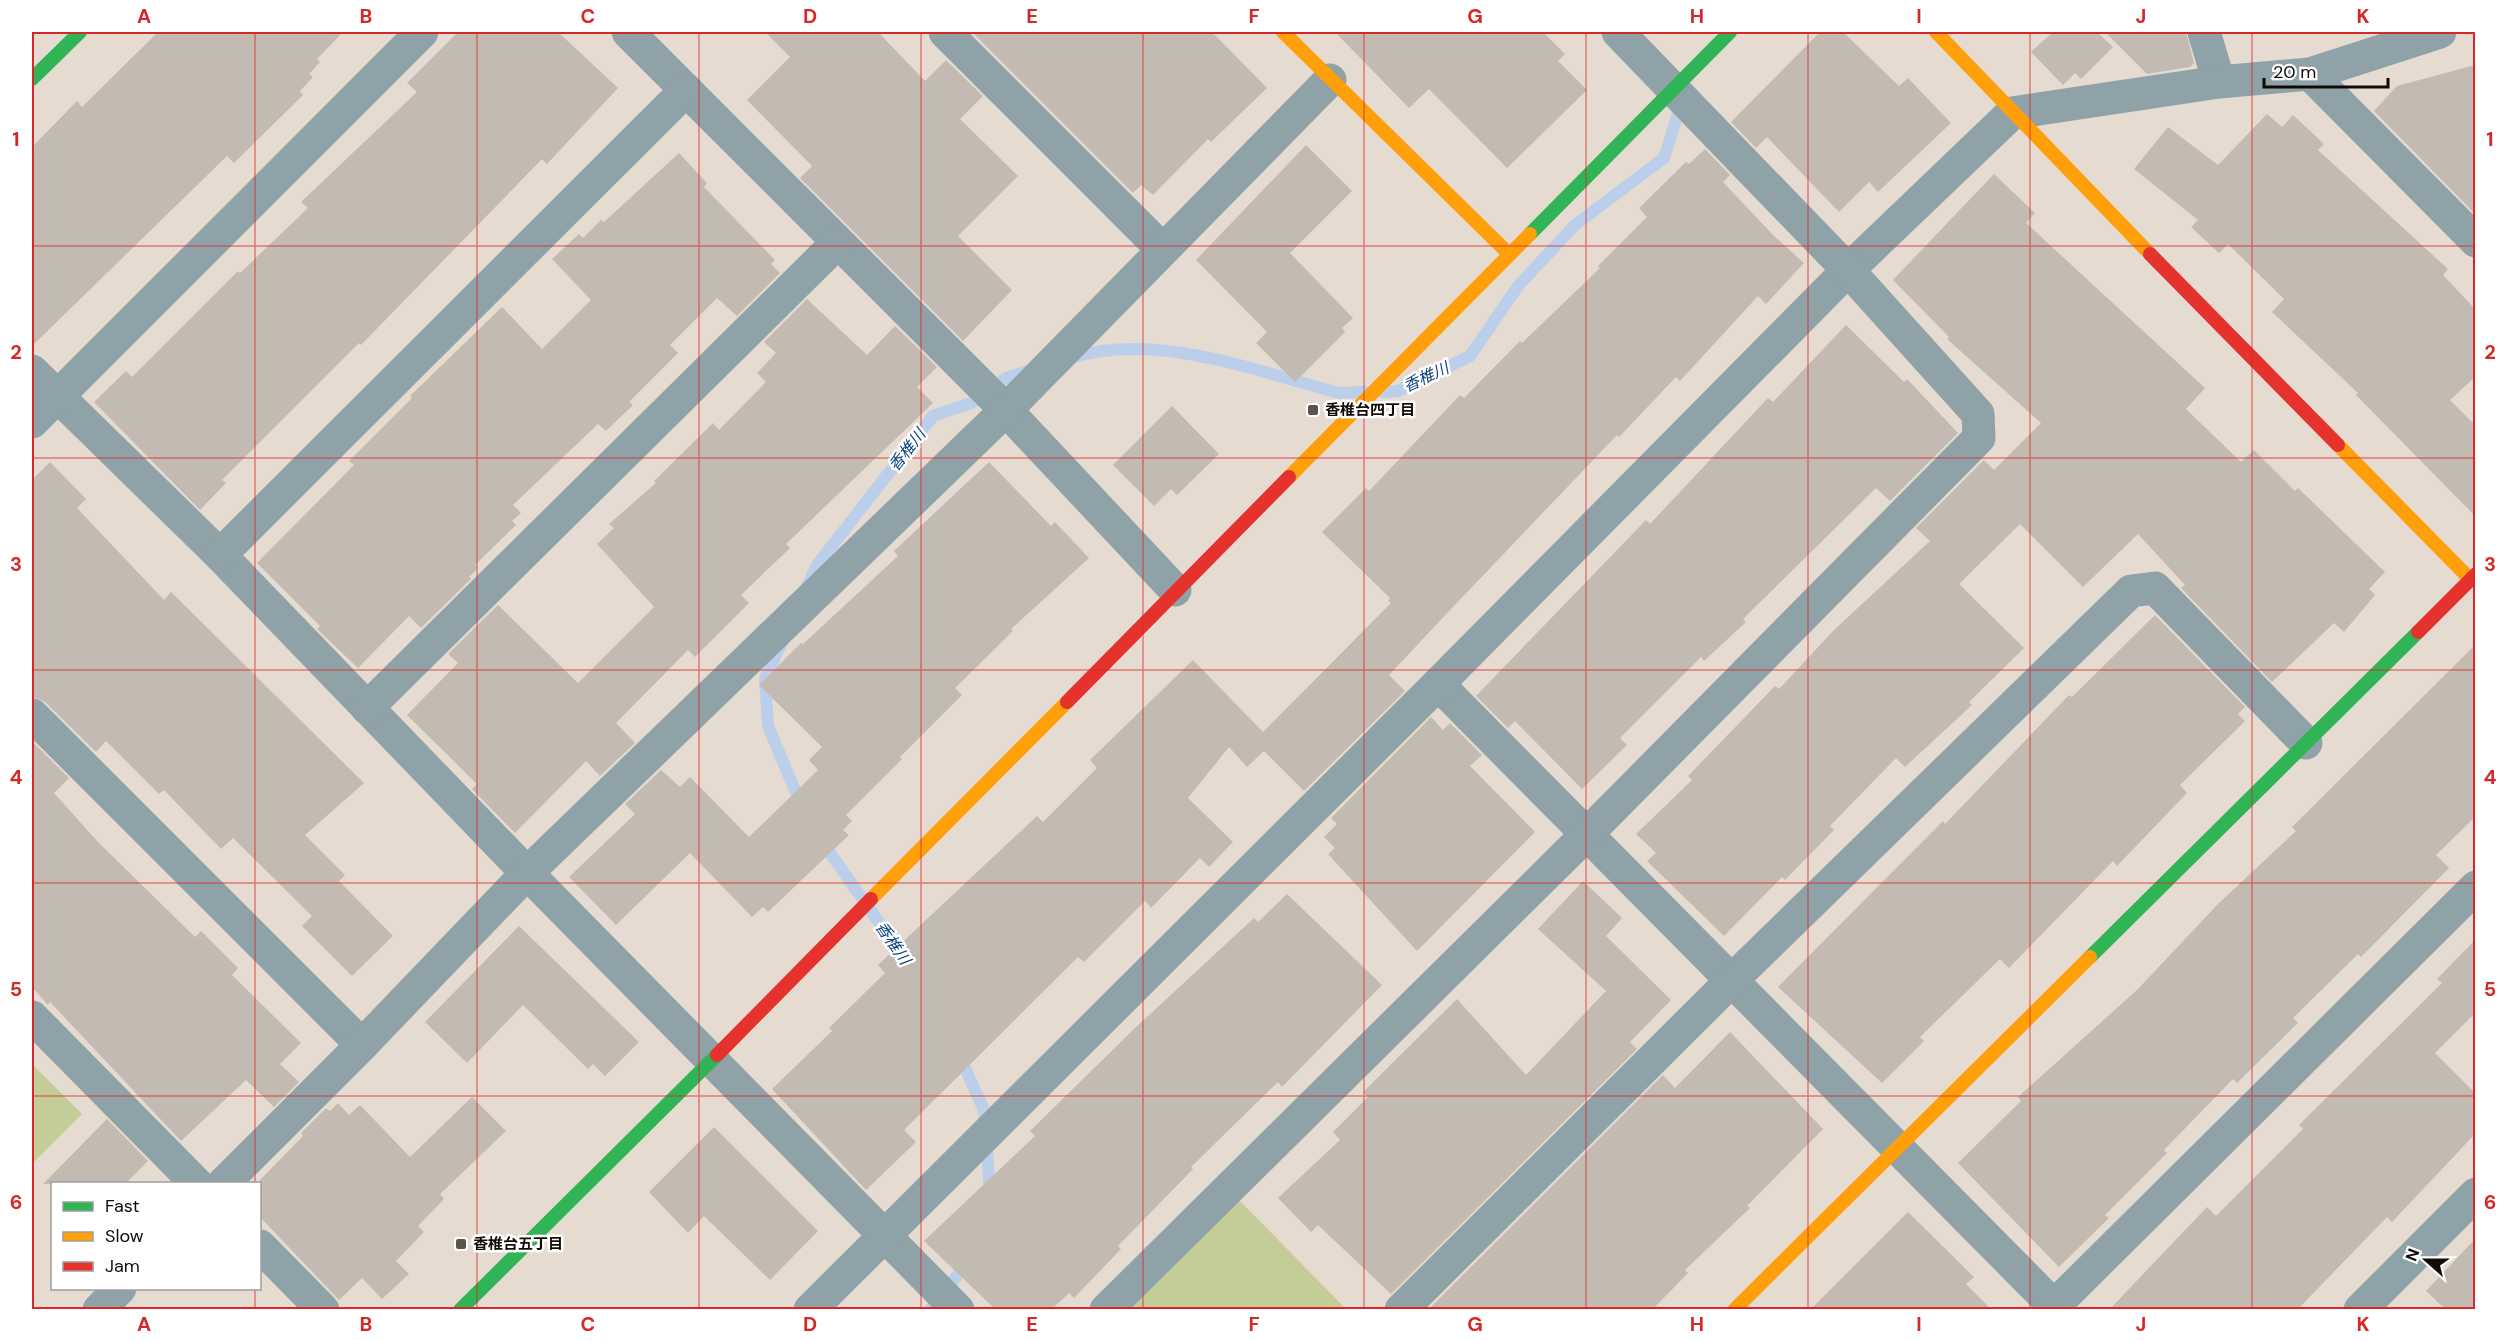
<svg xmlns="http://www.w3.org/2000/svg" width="2507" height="1341" viewBox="0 0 2507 1341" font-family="'DM Sans','Noto Sans JP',sans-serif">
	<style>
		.green { fill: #c4cc98 }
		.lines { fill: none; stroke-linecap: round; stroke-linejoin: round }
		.stream { stroke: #bbcfea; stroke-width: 12 }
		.building { fill: #c3bab2 }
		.street { stroke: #8fa2a8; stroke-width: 33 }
		.fast { stroke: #30b455; stroke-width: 14 }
		.slow { stroke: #ff9f0a; stroke-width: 14 }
		.jam { stroke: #e5322d; stroke-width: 14 }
		.grid { fill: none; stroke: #d62828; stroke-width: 1.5; stroke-opacity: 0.55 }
		.poi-dot { fill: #5c544c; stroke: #fff; stroke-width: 2 }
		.labels { text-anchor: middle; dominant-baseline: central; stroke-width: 5; stroke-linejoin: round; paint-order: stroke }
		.poi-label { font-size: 15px; font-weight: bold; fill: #110b05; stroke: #fff; text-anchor: start }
		.water-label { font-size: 16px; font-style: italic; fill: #0c4381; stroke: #fff }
		.neatline { fill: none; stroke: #d62828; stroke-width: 2 }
		.grid-label { font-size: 20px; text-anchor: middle; font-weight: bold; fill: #d62828 }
	</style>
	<rect width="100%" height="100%" fill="#e6dbd0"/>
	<!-- green -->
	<g class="green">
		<polygon points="32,1064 82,1114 32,1164"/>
		<polygon points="1239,1200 1346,1309 1128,1310"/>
	</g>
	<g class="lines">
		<!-- stream -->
		<g class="stream">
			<path d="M1071 358C1156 331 1255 371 1339 393L1365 392"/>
			<polyline points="1382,392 1398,391 1470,356 1518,286 1575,225 1664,158 1682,101"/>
			<polyline points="807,586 817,565 933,416 971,403 1006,378 1031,370"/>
			<polyline points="783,640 765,679 768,726 802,807"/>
			<polyline points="821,844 823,843 905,959"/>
			<polyline points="959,1055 984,1110 990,1194"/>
			<polyline points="930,1310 968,1262"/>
		</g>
	</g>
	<!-- building -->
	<g class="building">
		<polygon points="158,32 343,32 317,59 320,62 309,74 313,77 300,91 303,95 234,163 227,156 32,346 32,147 77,101 82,107"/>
		<polygon points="458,32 558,32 618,88 547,164 542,159 361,345 359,343 222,480 226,483 200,510 94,402 126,371 132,377 238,271 240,273 308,208 301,202 417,92 407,83"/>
		<polygon points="765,32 878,32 925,81 946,60 983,96 960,119 1018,176 958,236 1012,290 963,341 800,178 812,166 747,100 790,57"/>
		<polygon points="975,32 1212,32 1267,88 1211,142 1208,139 1153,195 1141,185 1133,193 973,33"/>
		<polygon points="1335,32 1543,32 1565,54 1558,61 1587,90 1507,168 1429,89 1409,108"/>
		<polygon points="1820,32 1843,32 1899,86 1908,78 1951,123 1878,192 1869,182 1839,212 1767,137 1756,148 1731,122"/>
		<polygon points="2053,32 2097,32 2113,47 2081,79 2075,73 2063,85 2031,52"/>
		<polygon points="2105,32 2186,32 2194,63 2190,67 2147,74"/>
		<polygon points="2475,65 2475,214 2374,111 2397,86"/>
		<polygon points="2267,114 2282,127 2293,115 2324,144 2318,150 2448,269 2443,275 2475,309 2475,377 2450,400 2475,425 2475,516 2356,395 2358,393 2272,312 2284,299 2228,244 2219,253 2191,227 2198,220 2134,169 2168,127 2218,165"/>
		<polygon points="1306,145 1352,191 1290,253 1353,318 1342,328 1345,332 1295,382 1256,343 1267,332 1196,260"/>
		<polygon points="1705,149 1730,175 1723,182 1773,235 1804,263 1766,304 1758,296 1680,381 1676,377 1619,437 1617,435 1451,609 1389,675 1405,691 1304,791 1264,751 1247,767 1229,747 1188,798 1233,842 1209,867 1200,858 1151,908 1145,901 1084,962 1078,957 904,1130 916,1142 866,1190 772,1089 832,1031 829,1028 885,973 878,965 1037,816 1043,822 1097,768 1090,760 1193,660 1263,732 1391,603 1388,601 1390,598 1322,532 1366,488 1369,491 1460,395 1464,398 1520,341 1522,343 1600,268 1598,266 1647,217 1639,208 1686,162 1689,164"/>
		<polygon points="679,153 707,183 704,187 775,260 771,264 780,273 737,316 717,298 670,345 678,353 629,402 633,405 606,431 598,424 513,505 521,513 512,521 516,525 475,565 478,568 469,577 471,579 421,628 409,616 358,668 317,629 320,626 257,563 354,465 349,461 412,398 410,396 502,307 542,349 591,300 552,259 579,234 583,238 601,220 604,222"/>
		<polygon points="1994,174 2035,213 2026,223 2205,388 2186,409 2241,462 2254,450 2295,491 2298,488 2385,572 2369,589 2375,595 2344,632 2334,623 2272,682 2181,588 2185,585 2138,534 2083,587 2020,524 1959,584 2024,648 1969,702 1972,705 1905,767 1896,758 1830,826 1834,830 1785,880 1782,877 1724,936 1647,861 1656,853 1636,834 1692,780 1688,776 1775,686 1779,689 1834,630 1930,541 1916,528 1984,460 1994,470 2041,423 1947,339 1949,337 1893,280"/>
		<polygon points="807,299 867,355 895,326 937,367 917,387 933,403 786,544 790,548 741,595 749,603 695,657 688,650 616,723 635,743 600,776 586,761 515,833 472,789 477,784 407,715 458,663 448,654 498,605 578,683 654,607 597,544 614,528 609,524 656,483 654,481 713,423 719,430 766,382 757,373 776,353 764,342"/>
		<polygon points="1846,325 1904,382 1907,379 1958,433 1890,501 1876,488 1743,619 1746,622 1704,661 1701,657 1620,738 1627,745 1582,789 1515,721 1508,728 1476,696 1646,520 1650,524 1768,398 1773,402"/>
		<polygon points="1172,406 1219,454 1177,495 1171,489 1154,506 1113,465"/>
		<polygon points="50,462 86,499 77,508 164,600 171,592 364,783 305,835 345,875 339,881 393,936 352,976 302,926 312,916 233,838 221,849 164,790 159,794 106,741 96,752 45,702 32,697 32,480"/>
		<polygon points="989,462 1051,526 1055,522 1089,558 1011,629 1013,631 955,688 962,695 900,757 902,759 846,815 852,821 843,830 849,835 768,912 763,907 752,917 690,853 616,925 569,877 635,814 625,804 661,770 680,787 690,777 749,837 818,770 809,760 822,747 759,685 801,643 803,644 898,556 894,551"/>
		<polygon points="2155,615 2245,707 2238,714 2245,721 2180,785 2187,793 2117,866 2113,861 2009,968 2000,959 1920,1037 1924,1041 1882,1083 1778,987 1943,821 1945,824 2069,695 2072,697"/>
		<polygon points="2475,645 2475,817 2436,855 2449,868 2361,957 2358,954 2293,1018 2298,1023 2237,1083 2233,1079 2164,1150 2167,1153 2105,1215 2109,1218 2059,1267 1958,1163 2021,1101 2018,1097 2138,989 2218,904 2296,831 2292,827"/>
		<polygon points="1431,717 1443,730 1450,723 1482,755 1470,766 1535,832 1417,951 1328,854 1335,848 1324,837 1337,824 1331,818"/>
		<polygon points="32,741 69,778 54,793 98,842 195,937 201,931 238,968 232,975 301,1043 280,1064 299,1082 274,1107 246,1080 181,1141 50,1002 48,1005 32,987"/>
		<polygon points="1583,881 1622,918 1606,936 1671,1000 1630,1042 1637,1049 1391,1294 1318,1225 1311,1232 1278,1198 1340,1140 1333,1132 1368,1097 1363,1092 1457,999 1526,1075 1606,991 1538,929"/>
		<polygon points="1287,894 1382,985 1282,1087 1278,1082 1191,1167 1193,1169 1118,1246 1121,1249 1074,1298 1069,1293 1051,1310 996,1310 924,1241 1035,1136 1030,1131 1134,1029 1254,918 1258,922"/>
		<polygon points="519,926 639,1042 605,1076 593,1064 588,1069 523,1005 467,1063 425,1022"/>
		<polygon points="2475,940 2475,1018 2473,1015 2435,1053 2475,1093 2475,1134 2392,1222 2387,1217 2297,1310 2109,1310 2207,1207 2216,1216 2303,1129 2299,1125 2442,983 2437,979"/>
		<polygon points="1730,1032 1823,1129 1747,1206 1750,1208 1685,1270 1688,1273 1652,1310 1428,1310 1663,1075 1675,1088"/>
		<polygon points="472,1097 506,1131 440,1194 444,1199 418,1226 424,1232 396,1261 409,1274 382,1299 362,1278 339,1300 260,1217 260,1180 303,1136 301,1133 326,1108 330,1111 338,1103 349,1115 360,1105 410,1157"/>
		<polygon points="107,1119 148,1161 125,1184 43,1184"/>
		<polygon points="714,1127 818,1231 770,1280 704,1216 688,1233 649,1192"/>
		<polygon points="1908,1212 1974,1277 1966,1284 1992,1310 1810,1310"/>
		<polygon points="2475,1239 2475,1310 2446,1310 2426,1291"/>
	</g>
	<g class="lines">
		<!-- street -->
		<g class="street">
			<polyline points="628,32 1006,410 1175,590"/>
			<polyline points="945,32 1162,249"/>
			<polyline points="2204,32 2219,82"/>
			<polyline points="2310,74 2476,241"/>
			<polyline points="32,371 220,555 527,873 958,1310"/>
			<polyline points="32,422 422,32"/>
			<polyline points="220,555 686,90"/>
			<polyline points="1438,684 2058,1310"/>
			<polyline points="367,708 837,243"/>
			<polyline points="32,715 362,1045"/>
			<polyline points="32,1017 197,1184"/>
			<polyline points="223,1184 362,1045 527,873 1006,410 1330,80"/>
			<polyline points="260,1246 323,1310"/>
			<polyline points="99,1310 120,1288"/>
			<polyline points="810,1310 1438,684 1848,270 2012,113 2219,82 2310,74 2440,32"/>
			<polyline points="1106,1310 1587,834 1979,438 1978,414 1848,270 1618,32"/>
			<polyline points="1401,1310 1732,980 2131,591 2155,588 2306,743"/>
			<polyline points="2050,1310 2476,887"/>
			<polyline points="2360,1310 2476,1194"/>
		</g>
		<!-- fast -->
		<g class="fast">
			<polyline points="32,79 80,32"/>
			<polyline points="1530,234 1730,32"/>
			<polyline points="2090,957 2418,632"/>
			<polyline points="460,1310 717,1055"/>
		</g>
		<!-- slow -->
		<g class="slow">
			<polyline points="1283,32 1509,254"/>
			<polyline points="1936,32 2150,254"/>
			<polyline points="2338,445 2470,579"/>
			<polyline points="1289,477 1530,234"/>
			<polyline points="871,899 1067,702"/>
			<polyline points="1734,1310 2090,957"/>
		</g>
		<!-- jam -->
		<g class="jam">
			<polyline points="2150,254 2338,445"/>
			<polyline points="2418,632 2476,574"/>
			<polyline points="1067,702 1289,477"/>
			<polyline points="717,1055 871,899"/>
		</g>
	</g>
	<!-- grid -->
	<path class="grid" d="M255 32V1184M477 32V1310M699 32V1310M921 32V1310M1143 32V1310M1364 32V1310M1586 32V1310M1808 32V1310M2030 32V1310M2252 32V1310M32 246H2476M32 458H2476M32 670H2476M32 883H2476M32 1096H2476M255 1288V1310"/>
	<!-- markers -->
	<g class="poi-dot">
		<rect x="1307" y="404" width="12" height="12" rx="3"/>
		<rect x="455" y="1238" width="12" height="12" rx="3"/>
	</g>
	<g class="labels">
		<!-- poi labels -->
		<g class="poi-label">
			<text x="1325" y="410">香椎台四丁目</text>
			<text x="473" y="1244">香椎台五丁目</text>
		</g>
		<!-- water labels -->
		<g class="water-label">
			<text transform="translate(1426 377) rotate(-25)">香椎川</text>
			<text transform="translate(907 450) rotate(-52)">香椎川</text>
			<text transform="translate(893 943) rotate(55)">香椎川</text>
		</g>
	</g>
	<!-- border -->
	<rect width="2507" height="1341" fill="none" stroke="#ffffff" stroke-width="66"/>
	<!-- legend -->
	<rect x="51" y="1182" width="210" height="108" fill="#ffffff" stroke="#a09d9b" stroke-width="1.5"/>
	<rect x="63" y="1202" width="30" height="9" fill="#30b455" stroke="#a09d9b" stroke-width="1.5"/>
	<text x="105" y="1212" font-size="18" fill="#110b05">Fast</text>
	<rect x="63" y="1232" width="30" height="9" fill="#ff9f0a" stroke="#a09d9b" stroke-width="1.5"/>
	<text x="105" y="1242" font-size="18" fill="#110b05">Slow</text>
	<rect x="63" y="1262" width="30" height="9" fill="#e5322d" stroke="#a09d9b" stroke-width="1.5"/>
	<text x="105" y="1272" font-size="18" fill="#110b05">Jam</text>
	<!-- north arrow -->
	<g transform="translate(2426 1260) rotate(291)" stroke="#ffffff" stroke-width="4.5" paint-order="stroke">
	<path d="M0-4.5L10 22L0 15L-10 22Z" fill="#110b05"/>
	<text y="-9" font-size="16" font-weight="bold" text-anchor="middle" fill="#110b05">N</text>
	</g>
	<!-- scale -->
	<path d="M2264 78v9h124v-9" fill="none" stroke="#110b05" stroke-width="3"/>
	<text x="2273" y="78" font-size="18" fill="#110b05" stroke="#ffffff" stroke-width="4.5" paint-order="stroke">20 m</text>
	<rect x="33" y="33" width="2441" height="1275" class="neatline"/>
	<g class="grid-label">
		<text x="144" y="23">A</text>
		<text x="366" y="23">B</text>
		<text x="588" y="23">C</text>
		<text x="810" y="23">D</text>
		<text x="1032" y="23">E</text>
		<text x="1254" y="23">F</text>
		<text x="1475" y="23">G</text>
		<text x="1697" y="23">H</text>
		<text x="1919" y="23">I</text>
		<text x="2141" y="23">J</text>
		<text x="2363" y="23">K</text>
		<text x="16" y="146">1</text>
		<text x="2490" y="146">1</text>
		<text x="16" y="359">2</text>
		<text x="2490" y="359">2</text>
		<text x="16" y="571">3</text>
		<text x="2490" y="571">3</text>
		<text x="16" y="784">4</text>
		<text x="2490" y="784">4</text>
		<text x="16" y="996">5</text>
		<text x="2490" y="996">5</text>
		<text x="16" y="1209">6</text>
		<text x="2490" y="1209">6</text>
		<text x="144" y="1331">A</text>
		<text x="366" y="1331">B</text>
		<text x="588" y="1331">C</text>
		<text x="810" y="1331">D</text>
		<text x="1032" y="1331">E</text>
		<text x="1254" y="1331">F</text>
		<text x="1475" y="1331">G</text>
		<text x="1697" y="1331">H</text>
		<text x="1919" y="1331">I</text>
		<text x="2141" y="1331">J</text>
		<text x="2363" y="1331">K</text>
	</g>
</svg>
